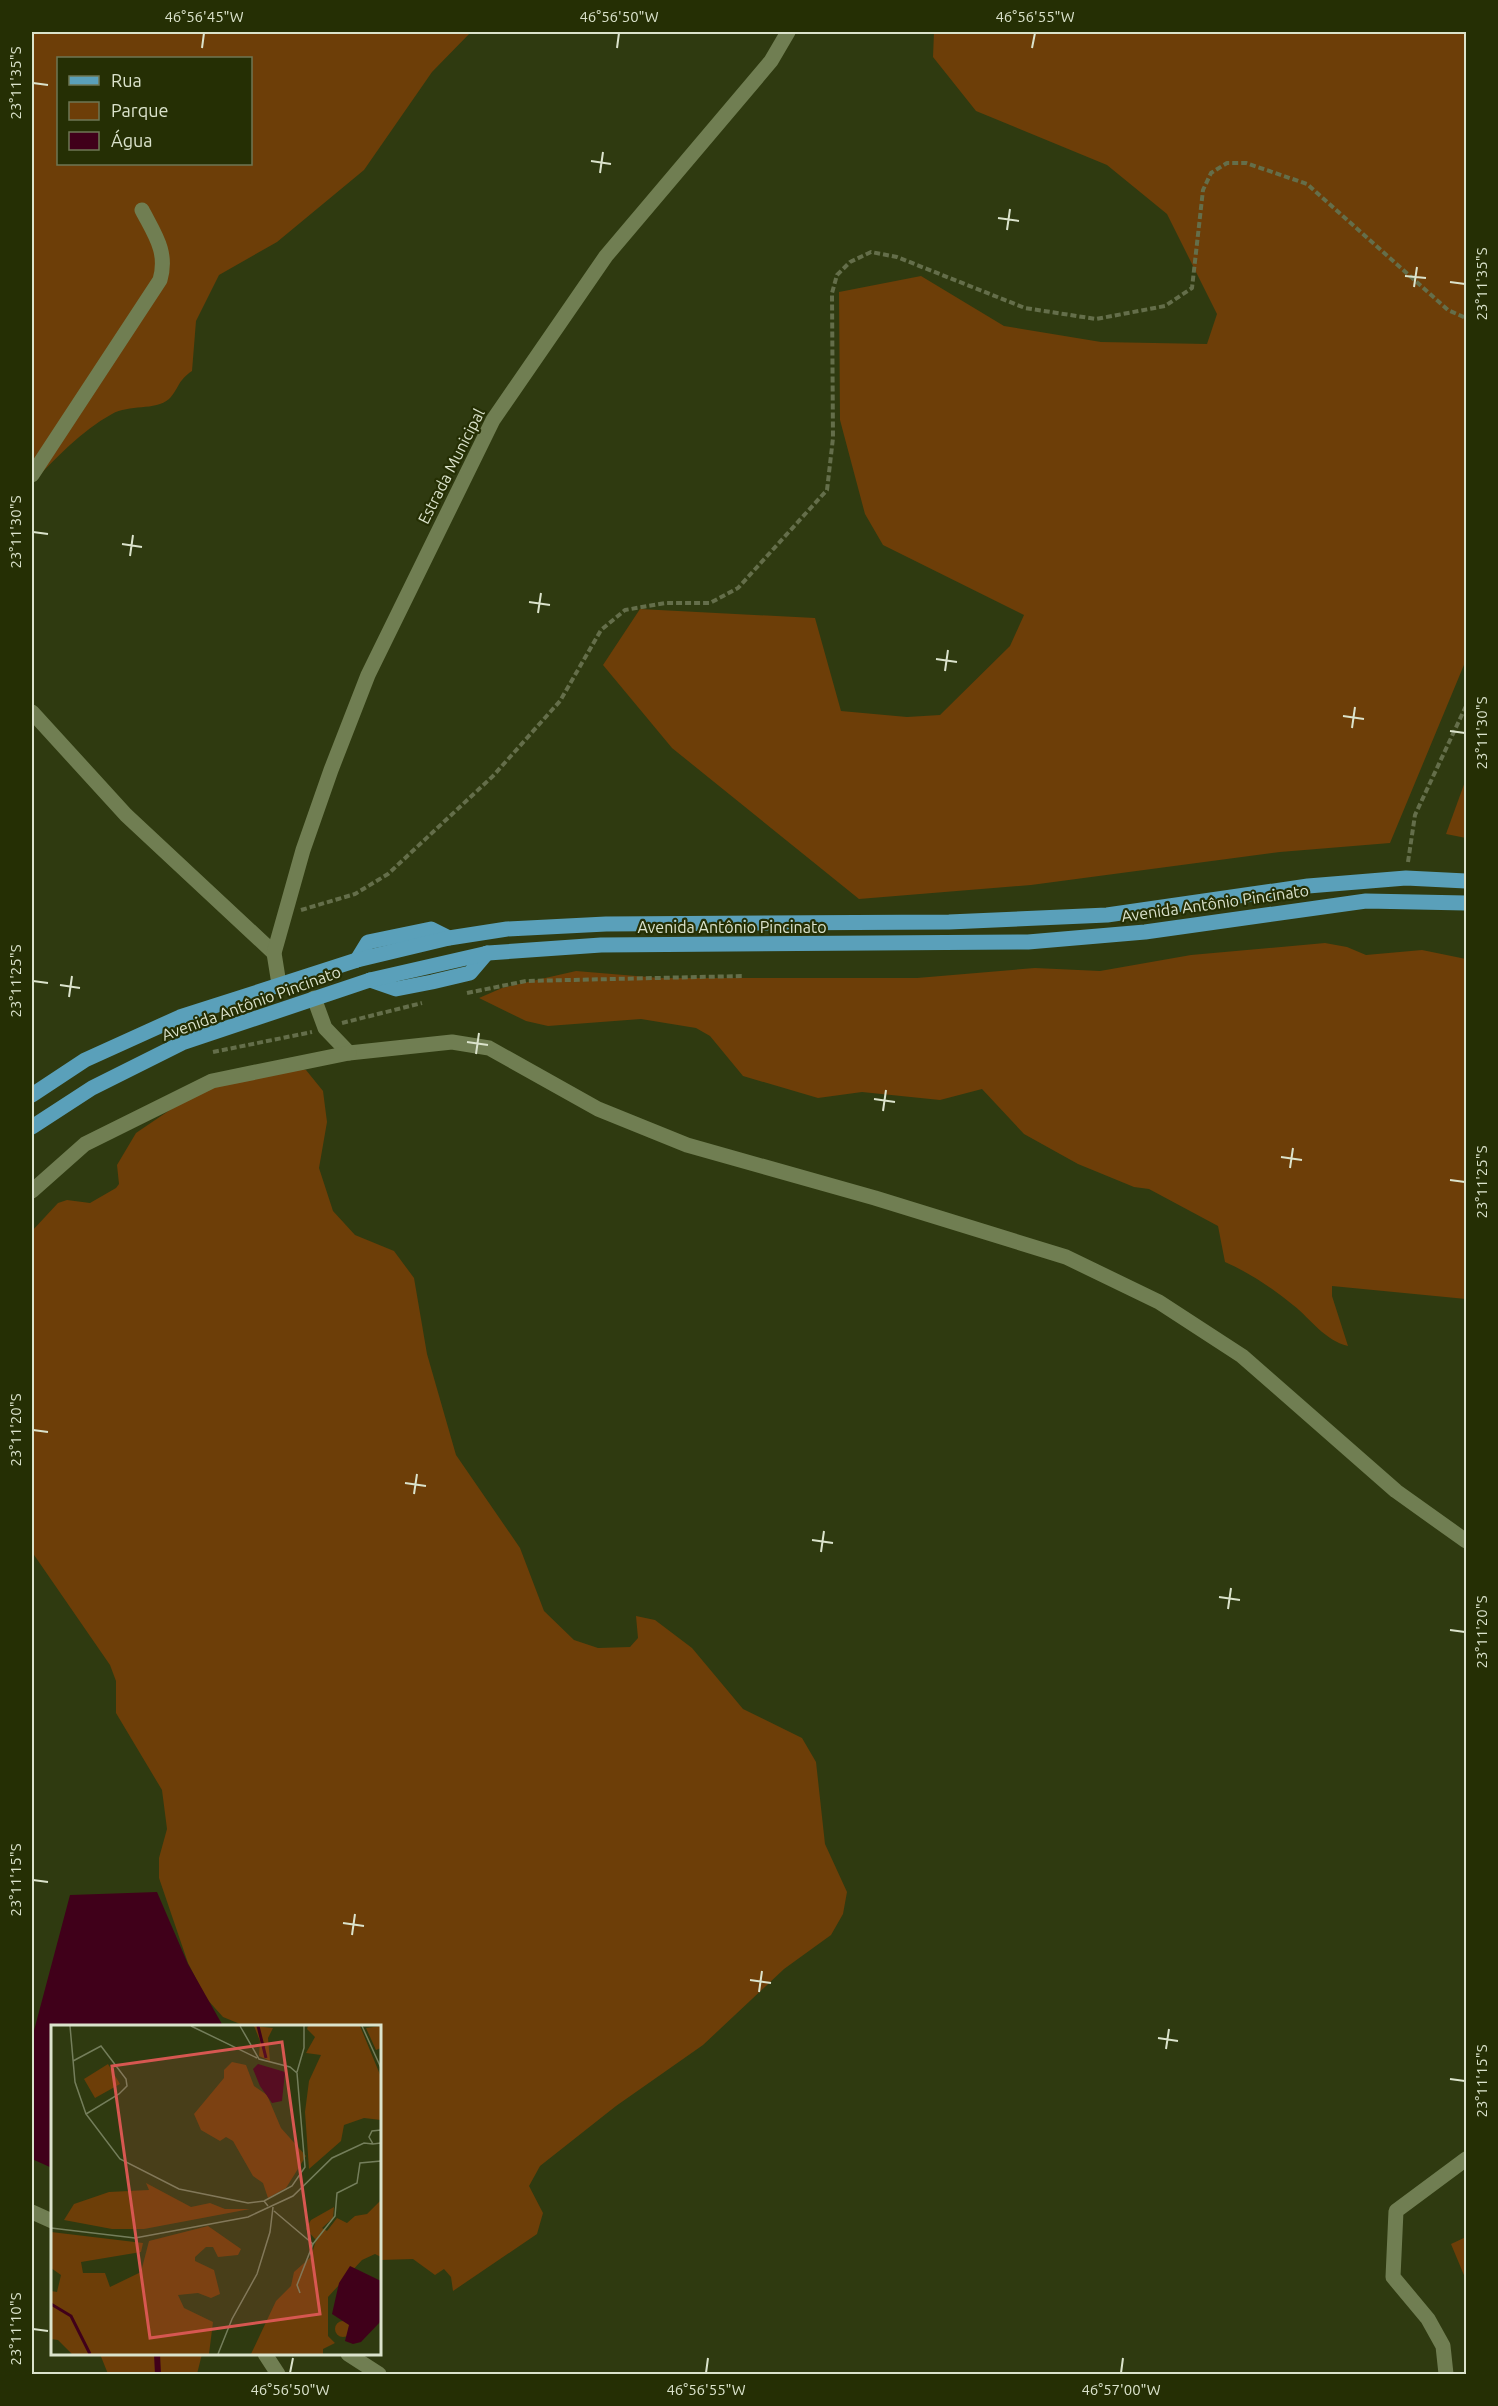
<svg xmlns="http://www.w3.org/2000/svg" width="1498" height="2406" viewBox="0 0 1498 2406" font-family="Ubuntu,sans-serif">
	<style>
		.green { fill: #6d3e08; fill-rule: evenodd }
		.water { fill: #40001a }
		.lines { fill: none; stroke-linecap: round; stroke-linejoin: round }
		.stream { stroke: #40001a; stroke-width: 6 }
		.path { stroke: #646e4a; stroke-width: 4; stroke-dasharray: 6 3; stroke-linecap: butt }
		.minor { stroke: #707e52; stroke-width: 15 }
		.major { stroke: #5aa0ba; stroke-width: 15 }
		.ticks { fill: none; stroke: #dbe3cc; stroke-width: 2 }
		.labels { text-anchor: middle; dominant-baseline: central; stroke-width: 4.5; stroke-linejoin: round; paint-order: stroke }
		.street-label { font-size: 16px; fill: #dbe3cc; stroke: #252f04 }
		.inset-river { fill: none; stroke: #40001a; stroke-width: 3 }
		.inset-road { fill: none; stroke: #747e5b; stroke-width: 1.5 }
		.view { fill: #d75751; fill-opacity: 0.15; stroke: #d75751; stroke-width: 3 }
		.inset-edge { fill: none; stroke: #dbe3cc; stroke-width: 3 }
		.neatline { fill: none; stroke: #dbe3cc; stroke-width: 2 }
		.ticks-label { font-size: 15px; text-anchor: middle; fill: #dbe3cc }
	</style>
	<rect width="100%" height="100%" fill="#2f3a10"/>
	<!-- green -->
	<g class="green">
		<path d="M32 32H471L432 72 364 170 277 242 219 275 196 321 192 371C177 381 179 389 169 399 155 411 129 404 112 414 81 431 56 458 32 483ZM58 58H250V164H58Z"/>
		<polygon points="934,32 1466,32 1466,660 1390,843 1280,852 1031,885 859,899 672,748 603,665 640,609 815,618 841,711 907,717 940,715 1010,646 1024,615 883,545 865,514 840,420 839,292 921,276 1004,326 1101,342 1207,344 1217,314 1167,214 1107,165 976,111 933,57"/>
		<polygon points="1466,779 1466,838 1446,834"/>
		<path d="M1325 943 1347 947 1366 955 1422 950 1466 959V1299L1332 1286V1296L1348 1346C1324 1340 1312 1320 1293 1305 1272 1288 1250 1273 1225 1262L1218 1226 1149 1189 1134 1187 1078 1164 1024 1134 982 1089 940 1100 862 1092 818 1098 743 1076 710 1036 696 1028 641 1019 548 1026 526 1021 479 998 502 988 576 971 660 978H917L1035 968 1100 971 1191 955Z"/>
		<polygon points="284,1063 306,1070 323,1091 327,1122 319,1168 333,1211 355,1235 394,1251 414,1278 427,1354 456,1455 520,1548 544,1611 574,1640 598,1648 630,1647 638,1638 636,1616 655,1620 692,1648 743,1709 802,1738 816,1762 825,1844 847,1892 843,1914 831,1935 784,1969 703,2045 616,2106 540,2166 529,2186 543,2213 537,2234 453,2291 451,2277 444,2269 435,2275 413,2259 380,2260 380,2026 245,2026 223,2017 206,1998 188,1963 159,1878 159,1858 167,1829 162,1790 116,1713 116,1681 110,1665 32,1552 32,1231 58,1203 67,1200 90,1203 116,1188 119,1184 117,1165 136,1133 189,1097 250,1072"/>
		<polygon points="1466,2237 1466,2280 1451,2244"/>
		<polygon points="100,2354 202,2354 197,2374 108,2374"/>
	</g>
	<!-- water -->
	<polygon class="water" points="157,1892 188,1964 223,2026 52,2026 52,2168 32,2159 32,2038 70,1895"/>
	<g class="lines">
		<!-- stream -->
		<polyline class="stream" points="157,2354 158,2374"/>
		<!-- path -->
		<g class="path">
			<polyline points="1408,862 1415,815 1466,706"/>
			<polyline points="301,910 355,894 388,874 493,776 560,701 601,630 625,610 665,603 710,603 738,588 827,490 833,438 832,293 837,275 850,262 871,252 897,257 1025,308 1096,319 1165,306 1192,288 1203,190 1211,173 1227,163 1246,163 1307,184 1448,310 1466,318"/>
			<polyline points="467,993 526,981 743,976"/>
			<polyline points="342,1023 422,1003"/>
			<polyline points="213,1052 312,1032"/>
		</g>
		<!-- minor -->
		<g class="minor">
			<path d="M32 475 160 280C168 252 155 235 142 210"/>
			<polyline points="32,712 126,815 274,953"/>
			<polyline points="279,984 274,953 303,850 331,770 368,675 493,420 606,256 771,61 788,32"/>
			<polyline points="314,998 325,1028 349,1053 452,1042 489,1048 598,1109 687,1145 875,1198 1066,1257 1159,1302 1242,1356 1396,1491 1466,1541"/>
			<polyline points="32,1191 85,1144 212,1081 349,1053"/>
			<polyline points="32,2212 52,2221"/>
			<polyline points="265,2354 278,2374"/>
			<polyline points="348,2354 379,2374"/>
			<polyline points="1446,2374 1443,2346 1428,2319 1393,2277 1396,2211 1466,2159"/>
		</g>
		<!-- major -->
		<g class="major">
			<polyline points="357,960 368,942 431,929 449,938"/>
			<polyline points="370,980 396,989 432,982 470,973 487,953"/>
			<polyline points="32,1095 85,1060 180,1017 357,960 449,938 507,929 606,924 949,922 1107,915 1308,886 1406,878 1466,881"/>
			<polyline points="32,1127 92,1088 182,1043 370,980 488,953 601,945 1028,942 1145,932 1366,901 1466,903"/>
		</g>
	</g>
	<!-- ticks -->
	<path class="ticks" d="M202 48 204 33M617 48 619 33M1032 48 1035 33M33 83 48 85M591 161 611 164M600 173 603 152M998 218 1019 221M1007 230 1010 209M1405 276 1426 278M1450 282 1465 284M1414 287 1417 267M33 532 48 534M122 544 142 547M130 556 133 535M529 602 550 605M538 613 541 593M936 659 957 662M945 671 948 650M1343 716 1364 719M1352 728 1355 707M1450 731 1465 733M33 981 48 983M60 985 80 988M69 997 72 976M467 1042 488 1045M476 1054 479 1033M874 1099 895 1102M883 1111 886 1090M1281 1157 1302 1160M1290 1168 1293 1148M1450 1180 1465 1182M33 1430 48 1432M405 1483 426 1486M414 1494 417 1474M812 1540 833 1543M821 1552 824 1531M1219 1597 1240 1600M1228 1609 1231 1588M1450 1630 1465 1632M33 1880 48 1882M343 1923 364 1926M352 1935 355 1914M750 1980 771 1983M759 1992 762 1971M1158 2038 1178 2041M1166 2049 1169 2029M1450 2079 1465 2081M33 2329 48 2331M290 2373 293 2358M706 2373 708 2358M1121 2373 1123 2358"/>
	<g class="labels">
		<!-- street labels -->
		<g class="street-label">
			<text transform="translate(451 466) rotate(-63)">Estrada Municipal</text>
			<text transform="translate(1215 903) rotate(-8)">Avenida Antônio Pincinato</text>
			<text x="732" y="927">Avenida Antônio Pincinato</text>
			<text transform="translate(251 1003) rotate(-20)">Avenida Antônio Pincinato</text>
		</g>
	</g>
	<!-- overview -->
	<g transform="translate(51 2025)">
		<rect width="330" height="330" fill="#2f3a10"/>
		<path d="M203 1 222 3 217 13 219 36 208 31 209 16ZM257 1H309L330 52V95L313 93 293 100 290 116 258 144 254 87 258 56 270 30 255 28 264 12 256 4ZM330 1V23L325 25 315 3ZM181 37 195 40 203 61 216 70 230 103 255 131 235 163 217 173 212 158 202 151 182 116 175 112 169 116 150 105 143 89 173 53V45ZM57 39 69 59 44 73 33 54ZM95 158 140 182 159 178 174 184H199L93 204H61L13 195 23 179 58 167 98 165ZM330 175V232L324 229 311 235 277 272V311L284 318 272 324V329H200L225 276 240 261 243 247 260 232 265 215 255 204 260 195 283 182 282 193 271 203 276 206 286 193 296 198 304 191 316 189ZM157 201 190 224 187 230 167 232 162 222H155L144 232V236L163 245 169 269 160 273 147 268 127 270 133 283 162 297 158 329H21L7 315 0 314V266L6 267 10 250 0 243V207L92 218 90 227 30 237 32 248H54L59 262 90 247 98 216ZM284 304a8 8 0 1 1 16 0a8 8 0 1 1-16 0Z" fill="#6d3e08"/>
		<path d="M207 39 234 47 231 76 221 78 209 61 202 44ZM299 241 330 256V296L310 317 302 319 294 316 298 300 281 289 288 258Z" fill="#40001a"/>
		<path class="inset-river" d="M207 1 215 33M0 279 20 291 39 329"/>
		<path class="inset-road" d="M19 1 24 57 35 89M140 1 206 33M189 1 208 34 239 42 246 48 254 142 241 161 213 176M311 1 330 43M22 36 50 21 75 54 76 61 68 69 35 89 69 134 128 164 197 178 213 176 217 181M246 47 253 23V1M330 105 321 106 318 112 322 119 330 118M223 186 262 219M0 203 84 213 197 192 242 171 281 133 313 118 322 119M249 268 246 260 262 219 284 191 286 168 306 158 309 138 330 136M167 329 181 294 206 249 219 207 222 182"/>
		<path class="view" d="M231 17 269 289 99 313 61 41Z"/>
		<rect width="330" height="330" class="inset-edge"/>
	</g>
	<!-- border -->
	<rect width="1498" height="2406" fill="none" stroke="#252f04" stroke-width="66"/>
	<!-- legend -->
	<rect x="57" y="57" width="195" height="108" fill="#252f04" stroke="#6e7754" stroke-width="1.5"/>
	<rect x="69" y="76" width="30" height="9" fill="#5aa0ba" stroke="#6e7754" stroke-width="1.5"/>
	<text x="111" y="87" font-size="18" fill="#dbe3cc">Rua</text>
	<rect x="69" y="102" width="30" height="18" fill="#6d3e08" stroke="#6e7754" stroke-width="1.5"/>
	<text x="111" y="117" font-size="18" fill="#dbe3cc">Parque</text>
	<rect x="69" y="132" width="30" height="18" fill="#40001a" stroke="#6e7754" stroke-width="1.5"/>
	<text x="111" y="147" font-size="18" fill="#dbe3cc">Água</text>
	<rect x="33" y="33" width="1432" height="2340" class="neatline"/>
	<g class="ticks-label">
		<text x="204" y="22">46°56'45"W</text>
		<text x="619" y="22">46°56'50"W</text>
		<text x="1035" y="22">46°56'55"W</text>
		<text transform="translate(16 83) rotate(-90)" y="5">23°11'35"S</text>
		<text transform="translate(1482 284) rotate(-90)" y="5">23°11'35"S</text>
		<text transform="translate(16 532) rotate(-90)" y="5">23°11'30"S</text>
		<text transform="translate(1482 733) rotate(-90)" y="5">23°11'30"S</text>
		<text transform="translate(16 981) rotate(-90)" y="5">23°11'25"S</text>
		<text transform="translate(1482 1182) rotate(-90)" y="5">23°11'25"S</text>
		<text transform="translate(16 1430) rotate(-90)" y="5">23°11'20"S</text>
		<text transform="translate(1482 1632) rotate(-90)" y="5">23°11'20"S</text>
		<text transform="translate(16 1880) rotate(-90)" y="5">23°11'15"S</text>
		<text transform="translate(1482 2081) rotate(-90)" y="5">23°11'15"S</text>
		<text transform="translate(16 2329) rotate(-90)" y="5">23°11'10"S</text>
		<text x="290" y="2395">46°56'50"W</text>
		<text x="706" y="2395">46°56'55"W</text>
		<text x="1121" y="2395">46°57'00"W</text>
	</g>
</svg>
